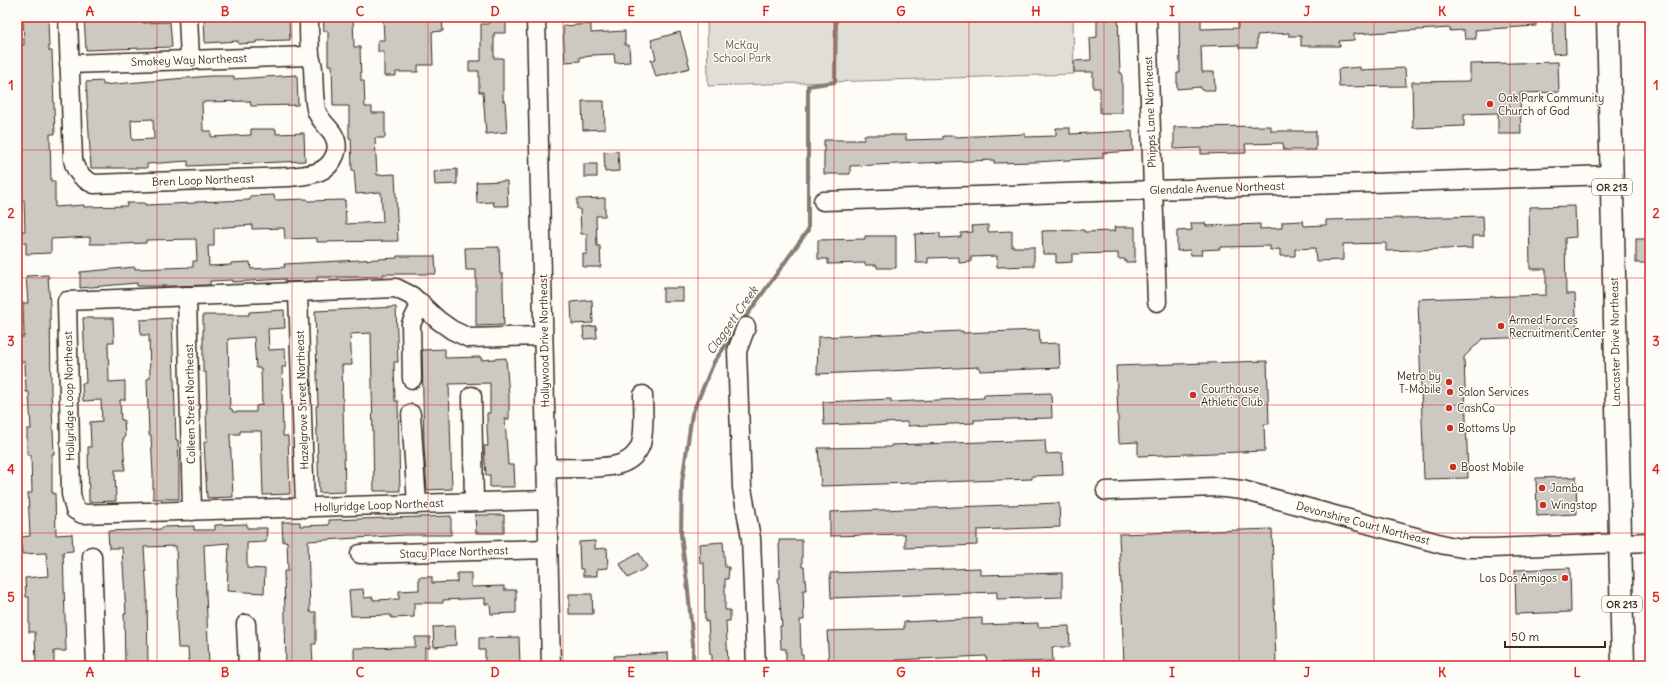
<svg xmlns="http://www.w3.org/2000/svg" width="1667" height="683" viewBox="0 0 1667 683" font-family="Delius,sans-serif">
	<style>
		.green { fill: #e1ded7; stroke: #8e847a }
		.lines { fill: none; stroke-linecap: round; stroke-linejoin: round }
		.stream { stroke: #887d74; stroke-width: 4 }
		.building { fill: #cdc8c2; stroke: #3b2a1e; fill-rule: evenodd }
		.minor-casing { stroke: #3b2a1e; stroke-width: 21 }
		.major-casing { stroke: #3b2a1e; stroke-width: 25 }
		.minor { stroke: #fdfcf7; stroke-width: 18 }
		.major { stroke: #fdfcf7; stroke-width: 22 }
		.grid { fill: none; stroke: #d62828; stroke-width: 1; stroke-opacity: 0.55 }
		.poi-dot { fill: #c8321e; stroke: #fdfcf7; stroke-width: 1.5 }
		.labels { text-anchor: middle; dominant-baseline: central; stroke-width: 3; stroke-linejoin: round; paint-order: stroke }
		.shield { fill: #fdfcf7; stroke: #75695f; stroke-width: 1 }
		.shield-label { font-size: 10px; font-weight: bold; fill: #3b2a1e }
		.park-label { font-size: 11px; fill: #64574c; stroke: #fdfcf7 }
		.street-label { font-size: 11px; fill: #3b2a1e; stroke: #fdfcf7 }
		.poi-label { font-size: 11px; fill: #3b2a1e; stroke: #fdfcf7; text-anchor: start }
		.water-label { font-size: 12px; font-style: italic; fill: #615349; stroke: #fdfcf7 }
		.neatline { fill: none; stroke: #d62828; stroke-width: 1.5 }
		.grid-label { font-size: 13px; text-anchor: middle; font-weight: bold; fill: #d62828 }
	</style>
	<rect width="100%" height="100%" fill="#fdfcf7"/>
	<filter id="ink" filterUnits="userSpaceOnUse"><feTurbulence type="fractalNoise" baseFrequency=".025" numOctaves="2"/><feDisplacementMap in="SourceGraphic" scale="8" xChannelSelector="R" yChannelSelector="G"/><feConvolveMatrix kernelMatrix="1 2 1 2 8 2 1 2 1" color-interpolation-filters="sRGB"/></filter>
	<g filter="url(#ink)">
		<!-- green -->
		<polygon class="green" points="707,17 1073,17 1074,74 708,86"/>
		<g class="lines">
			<!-- stream -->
			<g class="stream">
				<polyline points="742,322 808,230 808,86 835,82 836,17"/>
				<polyline points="693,666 693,645 688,590 681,535 682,482 692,414 714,362 737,329"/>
			</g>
		</g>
		<!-- building -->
		<g class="building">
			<polygon points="23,17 48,17 49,51 52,51 55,134 50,134 51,181 55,181 55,207 84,205 84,207 127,206 127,203 145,203 145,205 195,203 195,202 250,200 250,196 274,195 275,200 307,199 308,201 345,200 346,224 383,222 381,192 356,194 354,170 352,170 351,138 349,138 349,106 333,106 332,65 328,65 328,31 324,31 323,17 353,17 354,47 360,47 361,81 364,81 365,107 372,107 372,113 385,113 385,138 375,138 377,175 395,174 398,241 317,242 317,238 285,239 284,228 252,229 252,225 214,228 214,246 208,246 209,266 231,265 231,263 250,262 251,269 285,267 284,264 397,258 397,256 435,256 436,274 383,274 383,277 317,277 317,281 285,282 285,279 232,282 232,280 210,281 210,285 172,286 137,286 137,283 80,288 80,272 135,267 135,269 193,267 193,261 197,261 196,239 146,240 146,243 123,244 90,244 90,237 51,239 51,253 26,254 26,243 20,243 19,231 25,231 24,200 21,200 20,168 17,168 17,118 20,118 19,70 17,70 17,45 24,45"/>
			<polygon points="84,17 109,17 109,20 142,19 143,23 170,22 172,47 86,50"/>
			<polygon points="204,17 289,17 290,40 256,41 256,43 238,44 238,41 205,43"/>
			<polygon points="442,17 443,31 432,32 433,65 418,65 418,72 396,72 396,76 384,76 384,52 378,52 378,40 384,40 383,18"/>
			<polygon points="488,17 506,17 506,33 494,33 494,58 503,58 503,101 505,101 507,132 486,134 483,92 479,92 479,71 469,71 469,61 481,61 481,24 489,24"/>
			<polygon points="1118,17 1120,73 1122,73 1122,113 1100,113 1100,88 1093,88 1093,72 1074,72 1074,61 1091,60 1090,38 1097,37 1097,18"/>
			<polygon points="1179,17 1201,17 1201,29 1238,28 1238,17 1536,17 1536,26 1475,30 1476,39 1465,39 1464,30 1450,31 1450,28 1354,34 1354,40 1339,41 1340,46 1301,46 1301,36 1289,36 1289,33 1257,35 1257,48 1239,48 1239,45 1201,46 1202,72 1214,72 1215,90 1201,90 1201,87 1177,89 1177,73 1180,73"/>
			<polygon points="1552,17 1565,17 1566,53 1553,54"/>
			<polygon points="591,24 591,33 625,31 625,45 629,45 630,62 615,63 614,54 592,55 592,56 580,57 580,61 565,62 563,26"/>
			<polygon points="680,32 690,68 656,77 651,60 656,59 651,40"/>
			<polygon points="1558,62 1559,92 1520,93 1521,134 1498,134 1498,113 1464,114 1464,126 1413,128 1412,82 1470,81 1470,64"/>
			<polygon points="1360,67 1360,70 1405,68 1406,86 1339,87 1338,69"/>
			<path d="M297 75 298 105 251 106 250 101 202 102 203 131H211V137L251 135V129H276V134L304 133 305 161 188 166V161L147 164V168H91L86 82 103 81V85L210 76H234V79ZM153 119 154 139 132 140 131 120Z"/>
			<polygon points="582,101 604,101 605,129 583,130"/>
			<polygon points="1271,126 1271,131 1316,131 1316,150 1284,150 1283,143 1245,144 1246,153 1201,154 1201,148 1174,149 1174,127"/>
			<polygon points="1056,128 1070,128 1070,134 1132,131 1133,151 1103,153 1103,158 1035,162 994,163 994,160 850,166 850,174 824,174 824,140 864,140 864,135 906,135 906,140 943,139 943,136 955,136 955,137 1025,134 1025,137 1056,136"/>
			<polygon points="618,151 619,171 605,172 604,152"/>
			<rect x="584" y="164" width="13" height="13"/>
			<polygon points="457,169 457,184 435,185 434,171"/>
			<polygon points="507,181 508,206 494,206 493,202 477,203 476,182"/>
			<polygon points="605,198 605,216 596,216 597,246 600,246 601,267 583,267 583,254 587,254 587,234 581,234 580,209 577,209 577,199"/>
			<polygon points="1575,206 1576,237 1565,238 1566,294 1575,294 1577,335 1482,339 1464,357 1468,478 1424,479 1418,299 1546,295 1546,269 1530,269 1529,207"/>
			<polygon points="1483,216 1484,236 1472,236 1472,248 1386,251 1386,243 1343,244 1343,260 1316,261 1315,248 1295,249 1295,256 1280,256 1280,249 1270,250 1270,246 1220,247 1220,249 1201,250 1202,255 1191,255 1190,250 1177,251 1177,231 1192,230 1191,223 1205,223 1206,226 1260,224 1260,229 1282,228 1282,222 1303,221 1304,226 1326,225 1326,220"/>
			<polygon points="988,225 988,232 1012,231 1012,247 1034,247 1034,266 997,267 997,256 971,257 971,262 959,263 959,257 928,258 928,263 916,263 915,234 940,233 940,238 961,237 961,233 973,232 972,226"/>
			<polygon points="1114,227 1135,227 1135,262 1125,262 1125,259 1118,259 1118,253 1072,254 1072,262 1056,263 1056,254 1043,254 1042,231 1084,230 1084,232 1115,231"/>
			<polygon points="865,236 896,236 896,268 877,268 877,265 865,265 865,263 828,264 828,259 818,259 818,240 865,239"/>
			<rect x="1636" y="239" width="14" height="24"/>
			<polygon points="499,247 500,274 503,274 503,288 504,325 476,326 476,270 466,270 465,248"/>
			<polygon points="48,275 50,306 51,391 53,429 54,454 52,454 52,493 55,493 56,535 72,534 73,551 63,552 66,651 54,651 54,666 36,666 35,632 29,632 29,597 26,597 25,578 48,576 46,553 22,554 21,537 30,536 28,493 32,493 31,455 27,455 27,429 31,429 29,392 26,392 25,362 19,362 19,337 24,337 23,303 28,303 26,276"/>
			<rect x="663" y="288" width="20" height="13"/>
			<polygon points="592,300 593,323 572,324 571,302"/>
			<polygon points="396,307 398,362 394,362 395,401 398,401 400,491 374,491 371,333 350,334 352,365 342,365 345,492 319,493 316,406 318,406 317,374 315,311"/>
			<path d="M284 310 285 328 268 329 269 350 285 349 286 367H282L283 388H282L283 436H288L290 494 263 495 261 431H240V434H230L233 497 207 498 204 442H207L206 410H207L206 372H203V315H249V312ZM254 337 256 368H261L262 405 256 406V412H233L232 409H230L228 339Z"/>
			<polygon points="83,318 113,318 114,342 108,342 109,382 125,381 125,400 120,400 121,420 124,420 125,438 123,438 125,470 115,470 116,501 89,502 88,447 91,447 90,422 102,421 101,400 83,401 82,383 86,383"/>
			<polygon points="172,318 176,440 178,440 179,465 179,499 153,499 153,474 151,435 149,435 147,379 150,378 149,335 141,335 140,320"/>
			<polygon points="596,326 597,338 584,339 583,327"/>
			<polygon points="1039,330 1040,344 1059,343 1060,368 980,371 979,367 817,374 818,337 963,331 963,333"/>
			<polygon points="445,349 445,358 481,357 481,360 506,358 509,396 509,419 505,419 508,465 514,465 515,487 490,487 490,475 486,475 484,446 488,446 487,428 487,413 490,413 490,383 449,384 452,489 427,490 424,447 422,350"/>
			<polygon points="1267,361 1269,424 1264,424 1265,451 1138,456 1138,442 1119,443 1116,366"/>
			<polygon points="1051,393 1052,418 974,420 974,423 908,426 908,422 824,425 823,402 891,399 891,402 984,398 984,395"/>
			<polygon points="1045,440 1046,454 1062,453 1063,475 1032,476 1032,479 821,486 818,448 891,447 891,445"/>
			<polygon points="1576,477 1577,514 1537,516 1536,478"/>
			<polygon points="1059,503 1060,527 977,530 977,545 905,548 905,534 830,536 830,512"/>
			<polygon points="475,515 504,515 504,533 476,533"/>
			<polygon points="451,516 451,535 406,535 308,541 310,612 316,612 316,644 312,644 313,666 286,666 284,571 288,571 287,541 283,542 282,522 300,522 300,526 329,525 329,520"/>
			<polygon points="247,524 247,528 267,528 266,542 247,543 247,568 265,569 264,593 227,591 229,543 204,545 209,666 189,666 188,648 178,648 176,610 178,610 176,546 144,547 147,594 148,666 125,666 124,614 126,614 122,548 109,548 108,531 162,529 162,527 194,526 194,530 215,530 215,525"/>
			<polygon points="1272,529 1276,666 1124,666 1119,534"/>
			<polygon points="779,540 802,540 802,567 804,567 806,590 803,590 804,620 800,620 801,655 803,655 803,666 786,666 786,649 781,649 780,626 782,626 778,578 780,578"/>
			<polygon points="595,541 595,549 607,548 608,568 597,569 597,576 583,576 583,569 580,569 579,542"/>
			<polygon points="723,542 725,567 729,567 728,579 725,579 725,610 730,610 730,621 726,621 728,666 712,666 712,654 710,654 708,621 705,622 704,563 700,563 699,544"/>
			<polygon points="639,553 647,567 628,578 620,564"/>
			<polygon points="980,568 980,575 1062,573 1062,597 997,599 997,592 831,598 830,573"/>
			<polygon points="1570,568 1571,612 1516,614 1515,570"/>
			<polygon points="457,573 471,573 471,587 504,586 504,590 516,590 516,613 491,614 490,604 485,604 485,598 443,600 443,603 414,603 414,617 391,618 391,615 351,616 349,590 363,589 364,598 373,597 373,600 399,599 399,591 419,590 419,577 432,577 432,583 457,582"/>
			<polygon points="569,594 592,594 593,614 569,614"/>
			<polygon points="982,618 982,625 1038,623 1038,627 1069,626 1070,647 1052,647 1053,661 987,663 986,656 895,660 895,666 829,666 827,631 904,629 904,622"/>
			<polygon points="455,626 456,645 434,647 433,627"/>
			<polygon points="415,637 430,637 430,648 425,648 425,666 354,666 354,648 415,647"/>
			<polygon points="519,637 520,664 485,665 485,650 479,650 479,638"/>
			<polygon points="668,653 669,666 615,666 614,656"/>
		</g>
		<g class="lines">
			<!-- minor casing -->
			<g class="minor-casing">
				<g id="minor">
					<path d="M68 17 73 159C75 172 82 179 94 184L289 177C308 175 327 175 335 155 338 148 337 141 333 134 328 126 318 119 316 109 313 96 314 82 313 69 313 64 310 59 310 54 309 42 309 29 309 17"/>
					<polyline points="188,17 190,59"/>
					<polyline points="536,17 551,666"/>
					<polyline points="1147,17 1157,302"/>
					<polyline points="69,64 310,56"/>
					<polyline points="823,201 1611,175"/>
					<polyline points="298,292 305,508"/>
					<polyline points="187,296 192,511"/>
					<polyline points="746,327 737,351 742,488 751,538 756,666"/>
					<polyline points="543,336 469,338 452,330 438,320 412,296 396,288 67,301 71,494 75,510 82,514 547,500"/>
					<polyline points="412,379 411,324 421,303"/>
					<polyline points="472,396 474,502"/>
					<polyline points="411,414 417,504"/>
					<path d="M546 469C558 468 571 468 583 468 605 467 632 469 641 444 645 429 643 410 643 395"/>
					<polyline points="1106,491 1215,487 1242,490 1445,545 1462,548 1491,548 1650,542"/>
					<polyline points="360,554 548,549"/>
					<polyline points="92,556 96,666"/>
					<polyline points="246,624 248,666"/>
				</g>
			</g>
			<!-- major casing -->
			<g class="major-casing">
				<polyline id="major" points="1608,17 1623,666"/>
			</g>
			<!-- minor -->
			<use href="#minor" class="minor"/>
			<!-- major -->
			<use href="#major" class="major"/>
		</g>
	</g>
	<!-- grid -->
	<path class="grid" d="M157 17V666M292 17V666M428 17V666M563 17V666M698 17V666M834 17V666M969 17V666M1104 17V666M1239 17V666M1374 17V666M1510 17V666M17 150H1650M17 278H1650M17 405H1650M17 533H1650"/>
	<!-- markers -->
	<g class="poi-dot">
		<circle cx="1490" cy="104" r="4"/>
		<circle cx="1501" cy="326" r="4"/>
		<circle cx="1449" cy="382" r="4"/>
		<circle cx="1450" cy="392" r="4"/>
		<circle cx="1193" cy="395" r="4"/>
		<circle cx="1449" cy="408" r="4"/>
		<circle cx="1450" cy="428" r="4"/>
		<circle cx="1453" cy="467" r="4"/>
		<circle cx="1542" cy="488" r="4"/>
		<circle cx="1543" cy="505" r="4"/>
		<circle cx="1565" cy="578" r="4"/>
	</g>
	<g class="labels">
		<!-- shield labels -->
		<g class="shield">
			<rect x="1592" y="179" width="40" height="16" rx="3"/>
			<rect x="1602" y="596" width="40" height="16" rx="3"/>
		</g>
		<g class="shield-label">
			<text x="1612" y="187">OR 213</text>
			<text x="1622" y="604">OR 213</text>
		</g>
		<!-- park labels -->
		<g class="park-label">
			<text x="742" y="45">McKay<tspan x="742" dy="13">School Park</tspan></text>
		</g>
		<!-- street labels -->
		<g class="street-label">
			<text transform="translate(189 60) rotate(-2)">Smokey Way Northeast</text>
			<text transform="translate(1150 112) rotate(-92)">Phipps Lane Northeast</text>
			<text transform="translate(203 180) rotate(-2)">Bren Loop Northeast</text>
			<text transform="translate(1217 188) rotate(-2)">Glendale Avenue Northeast</text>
			<text transform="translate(544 341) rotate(-91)">Hollywood Drive Northeast</text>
			<text transform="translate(1615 342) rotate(-91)">Lancaster Drive Northeast</text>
			<text transform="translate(69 396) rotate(-91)">Hollyridge Loop Northeast</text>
			<text transform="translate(302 400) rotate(-92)">Hazelgrove Street Northeast</text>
			<text transform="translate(190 404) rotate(-91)">Colleen Street Northeast</text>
			<text transform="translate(379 505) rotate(-2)">Hollyridge Loop Northeast</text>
			<text transform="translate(1363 523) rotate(15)">Devonshire Court Northeast</text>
			<text transform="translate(454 552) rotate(-2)">Stacy Place Northeast</text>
		</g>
		<!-- poi labels -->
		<g class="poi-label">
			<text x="1498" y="98">Oak Park Community<tspan x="1498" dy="13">Church of God</tspan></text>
			<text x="1509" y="320">Armed Forces<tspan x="1509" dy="13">Recruitment Center</tspan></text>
			<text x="1441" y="376" text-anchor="end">Metro by<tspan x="1441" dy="13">T-Mobile</tspan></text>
			<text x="1201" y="389">Courthouse<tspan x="1201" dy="13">Athletic Club</tspan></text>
			<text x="1458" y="392">Salon Services</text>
			<text x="1457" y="408">CashCo</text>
			<text x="1458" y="428">Bottoms Up</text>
			<text x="1461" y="467">Boost Mobile</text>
			<text x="1550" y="488">Jamba</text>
			<text x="1551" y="505">Wingstop</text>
			<text x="1557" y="578" text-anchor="end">Los Dos Amigos</text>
		</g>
		<!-- water labels -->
		<g class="water-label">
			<text transform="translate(732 320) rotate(-55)">Claggett Creek</text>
		</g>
	</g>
	<!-- margin -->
	<rect width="1667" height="683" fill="none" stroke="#fdfcf7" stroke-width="44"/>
	<!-- scale -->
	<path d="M1505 641v6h100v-6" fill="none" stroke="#3b2a1e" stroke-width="2"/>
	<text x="1511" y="641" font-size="12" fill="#3b2a1e" stroke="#fdfcf7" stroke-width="3" paint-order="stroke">50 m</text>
	<rect x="22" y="22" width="1623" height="639" class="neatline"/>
	<g class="grid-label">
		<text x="90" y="16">A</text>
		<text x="225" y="16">B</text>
		<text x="360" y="16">C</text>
		<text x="495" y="16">D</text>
		<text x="631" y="16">E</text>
		<text x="766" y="16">F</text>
		<text x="901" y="16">G</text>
		<text x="1036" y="16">H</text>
		<text x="1172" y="16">I</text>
		<text x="1307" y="16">J</text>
		<text x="1442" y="16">K</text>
		<text x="1577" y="16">L</text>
		<text x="11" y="90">1</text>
		<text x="1656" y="90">1</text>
		<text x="11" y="218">2</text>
		<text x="1656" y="218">2</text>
		<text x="11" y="346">3</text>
		<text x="1656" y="346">3</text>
		<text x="11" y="474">4</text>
		<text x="1656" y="474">4</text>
		<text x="11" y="602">5</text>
		<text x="1656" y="602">5</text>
		<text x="90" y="677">A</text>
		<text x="225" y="677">B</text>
		<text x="360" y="677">C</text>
		<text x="495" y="677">D</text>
		<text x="631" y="677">E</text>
		<text x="766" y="677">F</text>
		<text x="901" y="677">G</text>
		<text x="1036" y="677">H</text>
		<text x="1172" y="677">I</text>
		<text x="1307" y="677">J</text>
		<text x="1442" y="677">K</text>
		<text x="1577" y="677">L</text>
	</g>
</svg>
